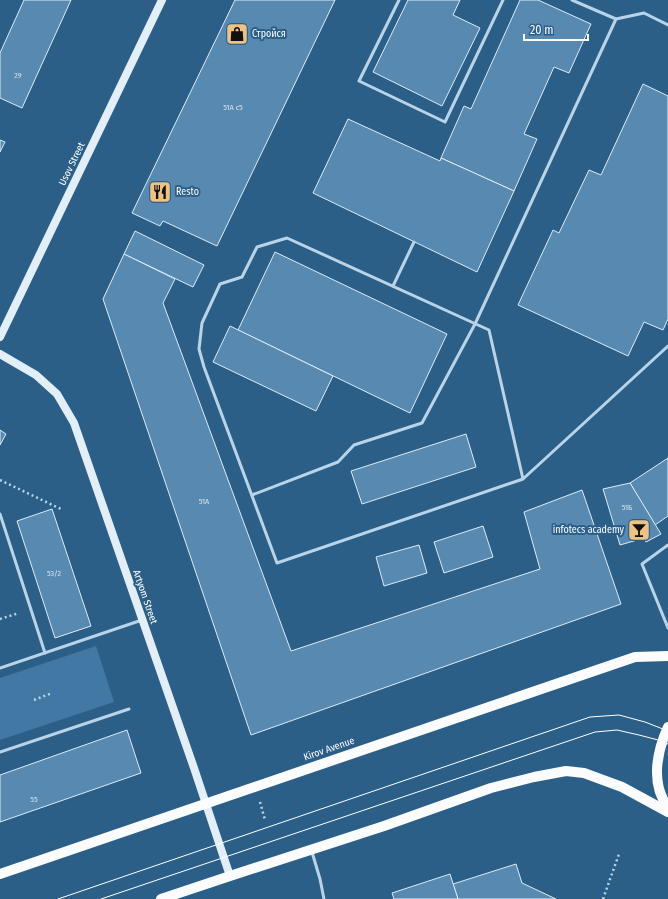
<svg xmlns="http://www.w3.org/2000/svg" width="668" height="899" viewBox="0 0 668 899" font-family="'Fira Sans Condensed',sans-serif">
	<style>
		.green { fill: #4179a4 }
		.building { fill: #588ab1; stroke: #dcebf7 }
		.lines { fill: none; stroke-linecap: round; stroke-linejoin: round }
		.path { stroke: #b9d4e8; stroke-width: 2.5; stroke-dasharray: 2 3; stroke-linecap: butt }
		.lane { stroke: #b9d4e8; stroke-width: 3 }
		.secondary { stroke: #e2eef8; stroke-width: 8 }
		.primary { stroke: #fbfcfe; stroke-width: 10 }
		.tram { stroke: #fff; stroke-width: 1 }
		.labels { text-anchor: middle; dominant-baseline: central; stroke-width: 4; stroke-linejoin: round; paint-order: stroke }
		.number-label { font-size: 8px; fill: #d5e2ec }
		.poi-label { font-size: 10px; fill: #fff; stroke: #2c5f88; text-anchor: start }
		.street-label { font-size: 10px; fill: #fff; stroke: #2c5f88 }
	</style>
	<rect width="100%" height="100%" fill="#2c5f88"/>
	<!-- green -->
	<polygon class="green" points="96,646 114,702 0,740 0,678"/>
	<!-- building -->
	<g class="building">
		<polygon points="24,0 71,0 22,108 0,98 0,53"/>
		<polygon points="235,0 335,0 217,246 163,221 160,226 132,213"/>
		<polygon points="408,0 460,0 453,15 480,28 442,106 373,72"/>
		<polygon points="520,0 538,0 591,24 569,73 554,67 524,134 537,139 514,191 441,158 464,106 471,109"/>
		<polygon points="643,84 668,96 668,319 663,330 644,322 628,356 518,305 553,230 559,233 589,170 601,175"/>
		<polygon points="348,119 440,161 441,158 514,191 477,272 313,193"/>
		<polygon points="0,140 5,142 0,152"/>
		<polygon points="135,231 204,265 193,287 124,254"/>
		<polygon points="275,252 447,334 410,413 238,330"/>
		<polygon points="124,254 175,279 163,303 291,651 540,569 524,512 582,490 621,604 251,735 103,299"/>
		<polygon points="230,326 333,376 316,411 213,362"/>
		<polygon points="0,430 6,434 0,445"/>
		<polygon points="466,434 476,467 362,504 351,471"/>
		<polygon points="668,458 668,516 655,525 630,483"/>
		<polygon points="630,483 661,534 646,542 644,538 620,545 603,489"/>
		<polygon points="52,509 91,626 55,638 17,521"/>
		<polygon points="483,526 493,557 444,573 434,542"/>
		<polygon points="419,545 427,573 384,586 376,557"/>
		<polygon points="127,730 141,773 0,822 0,775"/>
		<polygon points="516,864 522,883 556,899 458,899 453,884"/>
		<polygon points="450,874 458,899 394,899 392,893"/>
	</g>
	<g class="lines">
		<!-- path -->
		<g class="path">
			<polyline points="0,480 63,510"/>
			<polyline points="0,619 19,613"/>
			<polyline points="34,700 52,693"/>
			<polyline points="260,802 265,820"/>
			<polyline points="603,899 619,854"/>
		</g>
		<!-- lane -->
		<g class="lane">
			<polyline points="399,0 359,81 445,122 503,0"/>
			<polyline points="572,0 616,19 644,13 668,25"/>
			<polyline points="393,286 414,242"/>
			<polyline points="523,479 489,330 287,238 257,247 242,277 220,284 202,323 199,349 204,367 277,563 523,479 668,346"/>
			<polyline points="252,495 338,462 354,445 422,423 475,324 616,19"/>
			<polyline points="0,514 45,653"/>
			<polyline points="668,545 642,564 668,628"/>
			<polyline points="0,668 142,620"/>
			<polyline points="0,752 129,709"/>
			<polyline points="312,852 320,879 324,899"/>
		</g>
		<!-- secondary -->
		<g class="secondary">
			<polyline points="0,337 162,0"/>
			<polyline points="0,354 36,375 57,394 74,423 194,768 230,876"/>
		</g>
		<!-- primary -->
		<g class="primary">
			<path d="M668 727C657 751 650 784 668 807"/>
			<polyline points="0,874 635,657 668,656"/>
			<polyline points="161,899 230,876 384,826 491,788 534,777 566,771 584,773 622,787 668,812"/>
		</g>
		<!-- tram -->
		<g class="tram">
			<polyline points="58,899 590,717 619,715 645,722 668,731"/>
			<polyline points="101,899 595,732 617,730 639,735 662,741 668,744"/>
		</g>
	</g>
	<!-- icons -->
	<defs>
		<g id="shop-square" transform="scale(1.15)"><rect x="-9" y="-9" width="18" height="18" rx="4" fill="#edc282" stroke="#2c5f88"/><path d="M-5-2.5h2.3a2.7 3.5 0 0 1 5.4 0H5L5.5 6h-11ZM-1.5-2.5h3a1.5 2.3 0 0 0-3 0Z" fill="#111"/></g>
		<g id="restaurant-square" transform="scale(1.15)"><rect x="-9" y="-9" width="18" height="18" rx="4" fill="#edc282" stroke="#2c5f88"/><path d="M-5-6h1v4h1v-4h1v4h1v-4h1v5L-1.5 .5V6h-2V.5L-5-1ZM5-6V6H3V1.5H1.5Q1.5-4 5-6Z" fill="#111"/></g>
		<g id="bar-square" transform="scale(1.15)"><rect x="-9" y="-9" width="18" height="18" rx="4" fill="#edc282" stroke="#2c5f88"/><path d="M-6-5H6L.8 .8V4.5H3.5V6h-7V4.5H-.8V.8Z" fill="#111"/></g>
	</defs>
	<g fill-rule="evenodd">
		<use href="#shop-square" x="237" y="34"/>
		<use href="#restaurant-square" x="160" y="192"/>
		<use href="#bar-square" x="639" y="530"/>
	</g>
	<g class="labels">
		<!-- number labels -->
		<g class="number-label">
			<text x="18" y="75">29</text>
			<text x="233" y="107">51А с5</text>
			<text x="204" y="501">51А</text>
			<text x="627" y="507">51Б</text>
			<text x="54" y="573">53/2</text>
			<text x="34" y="799">55</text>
		</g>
		<!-- poi labels -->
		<g class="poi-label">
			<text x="252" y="34">Стройся</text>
			<text x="176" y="192">Resto</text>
			<text x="624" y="530" text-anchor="end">infotecs academy</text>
		</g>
		<!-- street labels -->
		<g class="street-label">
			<text transform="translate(72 164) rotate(-64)">Usov Street</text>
			<text transform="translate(145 597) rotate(71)">Artyom Street</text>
			<text transform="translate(329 749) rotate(-19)">Kirov Avenue</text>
		</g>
	</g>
	<!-- scale -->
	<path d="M524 34v6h64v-6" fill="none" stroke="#ffffff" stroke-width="2"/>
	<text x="530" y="34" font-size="12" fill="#ffffff" stroke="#2c5f88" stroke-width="3" paint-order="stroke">20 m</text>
</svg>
